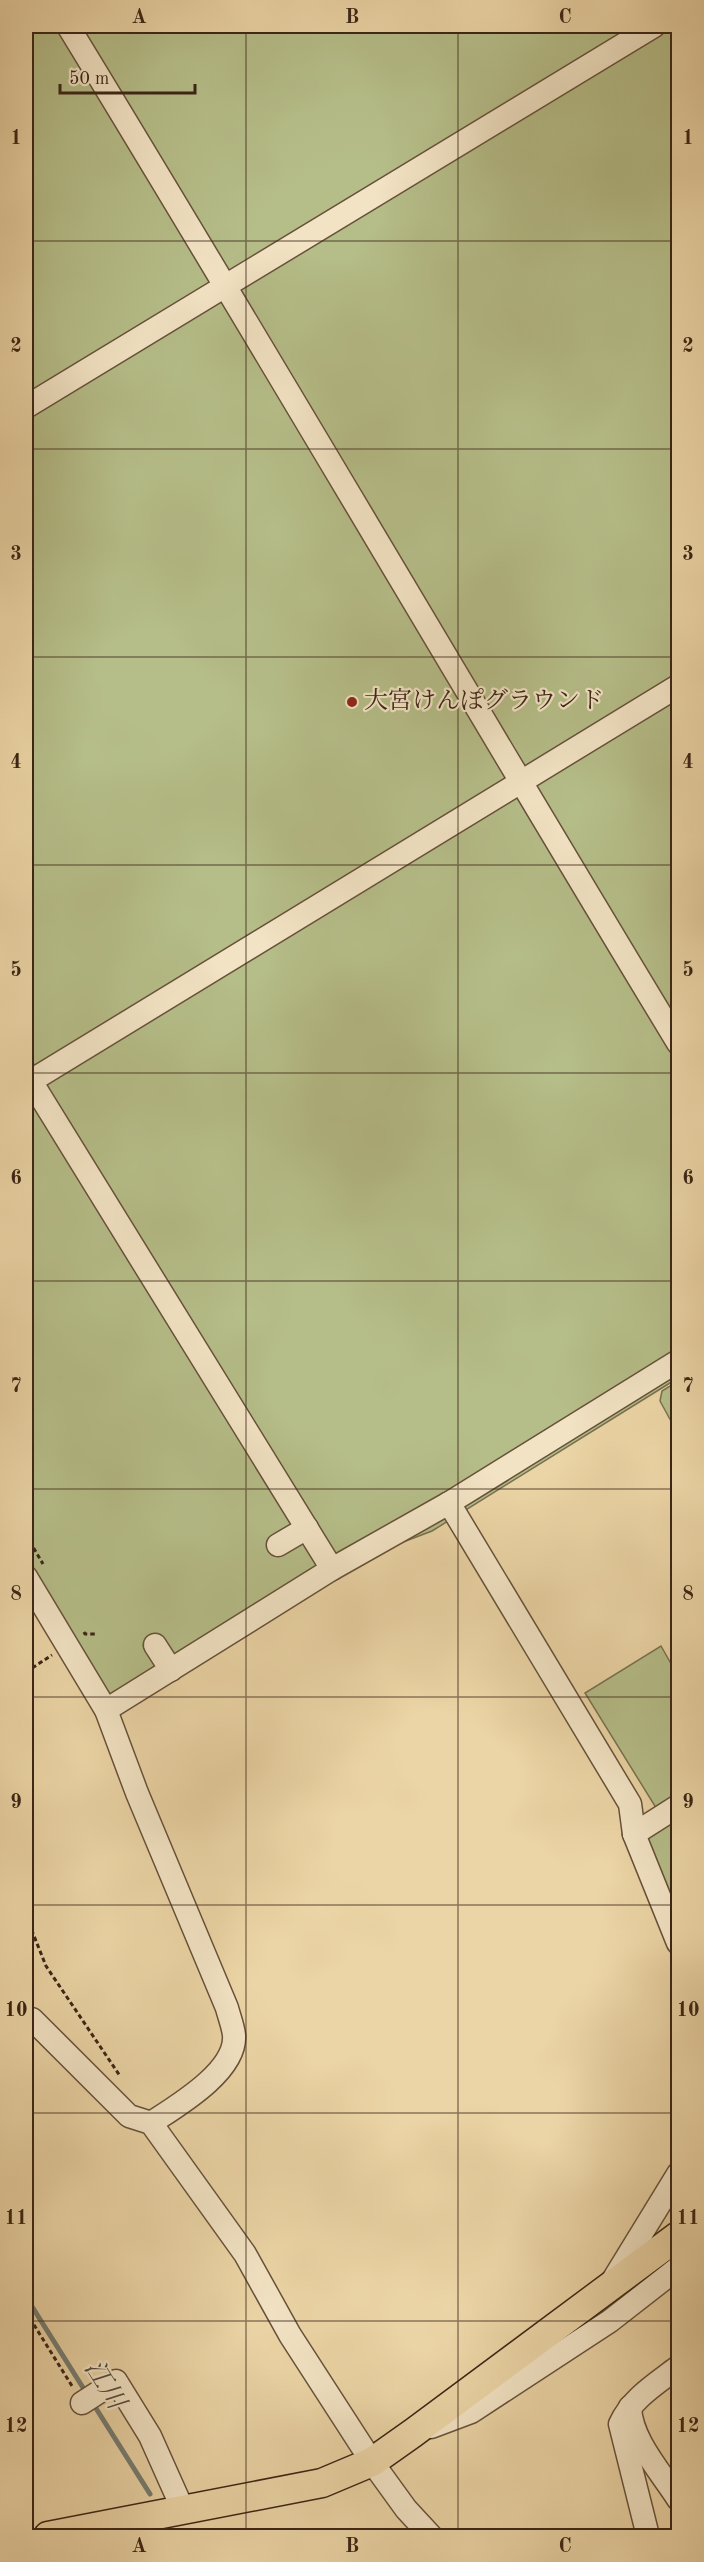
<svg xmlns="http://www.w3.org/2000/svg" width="704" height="2562" viewBox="0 0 704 2562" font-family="'Old Standard TT','Noto Serif JP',serif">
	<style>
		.green { fill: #b5bd88; stroke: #78714f; stroke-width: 1.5 }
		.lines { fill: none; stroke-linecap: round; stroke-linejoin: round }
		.stream { stroke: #757d72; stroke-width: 5 }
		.minor-casing { stroke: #67513a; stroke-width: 25 }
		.major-casing { stroke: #3b2516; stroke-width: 31 }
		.path { stroke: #3b2516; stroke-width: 3; stroke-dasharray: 4.5 3; stroke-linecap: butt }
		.minor { stroke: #f2e3c4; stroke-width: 22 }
		.major { stroke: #ebd4a5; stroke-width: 28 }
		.grid { fill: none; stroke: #3b2516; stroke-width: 1.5; stroke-opacity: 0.55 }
		.poi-dot { fill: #8f2418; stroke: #f2e3c4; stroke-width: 2 }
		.labels { text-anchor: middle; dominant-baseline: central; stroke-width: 4.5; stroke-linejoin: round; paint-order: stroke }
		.poi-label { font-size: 24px; fill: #3b2516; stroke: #f2e3c4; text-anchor: start }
		.water-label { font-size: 26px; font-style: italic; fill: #534a3c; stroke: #f2e3c4 }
		.neatline { fill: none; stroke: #3b2516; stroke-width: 2 }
		.grid-label { font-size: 20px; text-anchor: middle; font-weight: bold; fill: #3b2516 }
	</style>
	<rect width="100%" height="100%" fill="#ebd4a5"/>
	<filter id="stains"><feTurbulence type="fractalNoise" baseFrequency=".00333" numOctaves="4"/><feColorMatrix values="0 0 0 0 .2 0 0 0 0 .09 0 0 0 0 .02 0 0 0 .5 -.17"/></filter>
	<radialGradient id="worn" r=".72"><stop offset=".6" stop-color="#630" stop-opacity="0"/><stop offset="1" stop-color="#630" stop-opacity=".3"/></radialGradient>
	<!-- green -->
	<g class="green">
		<polygon points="26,26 678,26 678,1378 432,1531 332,1569 107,1696 26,1563"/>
		<polygon points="678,1381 678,1434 660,1401 662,1391"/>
		<polygon points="661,1646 678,1676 678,1799 658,1811 585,1693"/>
		<polygon points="678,1815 678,1924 643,1839"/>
	</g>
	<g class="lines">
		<!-- stream -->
		<g class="stream">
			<polyline points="26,2297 87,2394"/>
			<polyline points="92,2402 150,2494"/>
		</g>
		<!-- minor casing -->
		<g class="minor-casing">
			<g id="minor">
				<path d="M68 26C274 363 473 705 678 1043"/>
				<polyline points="26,407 654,26"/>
				<polyline points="26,1073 332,1569"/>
				<polyline points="26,1084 678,686"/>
				<polyline points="449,1503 630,1804 634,1834 678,1943"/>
				<polyline points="278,1545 307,1528"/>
				<path d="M26 1577 106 1710 137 1793 227 2008C229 2016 233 2026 234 2035 237 2071 177 2106 151 2123"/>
				<polyline points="155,1645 171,1670"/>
				<polyline points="106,1710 332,1569 449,1503 678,1361"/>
				<polyline points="634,1834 678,1806"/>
				<polyline points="26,2018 32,2019 129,2116 151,2123 245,2254 290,2335 372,2462 406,2509 431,2536"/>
				<polyline points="613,2280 678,2174"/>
				<polyline points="82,2403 116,2381 150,2436 184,2512"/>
				<path d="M630 2407C631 2440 661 2472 678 2499"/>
				<polyline points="431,2427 471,2412 610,2321 678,2268"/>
				<path d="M648 2536 620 2424C632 2398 656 2384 678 2367"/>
			</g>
		</g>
		<!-- major casing -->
		<g class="major-casing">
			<polyline id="major" points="48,2536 322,2483 372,2462 413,2433 678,2236"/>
		</g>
		<!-- path -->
		<g class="path">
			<polyline points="26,1535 43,1564"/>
			<polyline points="84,1632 85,1634 95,1634"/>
			<polyline points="26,1672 52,1655"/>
			<polyline points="26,1916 46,1966 120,2076"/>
			<polyline points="26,2312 72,2386"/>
		</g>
		<!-- minor -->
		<use href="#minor" class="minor"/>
		<!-- major -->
		<use href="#major" class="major"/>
	</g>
	<!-- grid -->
	<path class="grid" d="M246 26V2536M458 26V2536M26 241H678M26 449H678M26 657H678M26 865H678M26 1073H678M26 1281H678M26 1489H678M26 1697H678M26 1905H678M26 2113H678M26 2321H678"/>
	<!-- markers -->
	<circle class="poi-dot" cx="352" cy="702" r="6"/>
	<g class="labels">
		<!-- poi labels -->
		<g class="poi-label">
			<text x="364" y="702">大宮けんぽグラウンド</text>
		</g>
		<!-- water labels -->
		<g class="water-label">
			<text transform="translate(104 2385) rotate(58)">江川</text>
		</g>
	</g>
	<!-- margin -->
	<rect width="704" height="2562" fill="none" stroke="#ebd4a5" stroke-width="66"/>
	<!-- scale -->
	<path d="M60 84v9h135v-9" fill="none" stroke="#3b2516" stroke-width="3"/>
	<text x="69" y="84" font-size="18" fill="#3b2516" stroke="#f2e3c4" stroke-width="4.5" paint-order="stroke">50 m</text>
	<rect x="33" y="33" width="638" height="2496" class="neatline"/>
	<g class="grid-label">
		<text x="139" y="23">A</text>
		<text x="352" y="23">B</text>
		<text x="565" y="23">C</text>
		<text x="16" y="144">1</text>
		<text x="688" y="144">1</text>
		<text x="16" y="352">2</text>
		<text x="688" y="352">2</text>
		<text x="16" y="560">3</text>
		<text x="688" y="560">3</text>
		<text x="16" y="768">4</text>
		<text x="688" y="768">4</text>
		<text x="16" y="976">5</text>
		<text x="688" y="976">5</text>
		<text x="16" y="1184">6</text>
		<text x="688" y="1184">6</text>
		<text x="16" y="1392">7</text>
		<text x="688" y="1392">7</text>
		<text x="16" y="1600">8</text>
		<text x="688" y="1600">8</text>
		<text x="16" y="1808">9</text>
		<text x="688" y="1808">9</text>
		<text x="16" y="2016">10</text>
		<text x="688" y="2016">10</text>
		<text x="16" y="2224">11</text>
		<text x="688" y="2224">11</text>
		<text x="16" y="2432">12</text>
		<text x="688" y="2432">12</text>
		<text x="139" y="2552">A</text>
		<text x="352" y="2552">B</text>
		<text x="565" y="2552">C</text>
	</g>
	<rect width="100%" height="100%" filter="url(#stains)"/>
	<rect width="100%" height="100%" fill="url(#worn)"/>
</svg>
